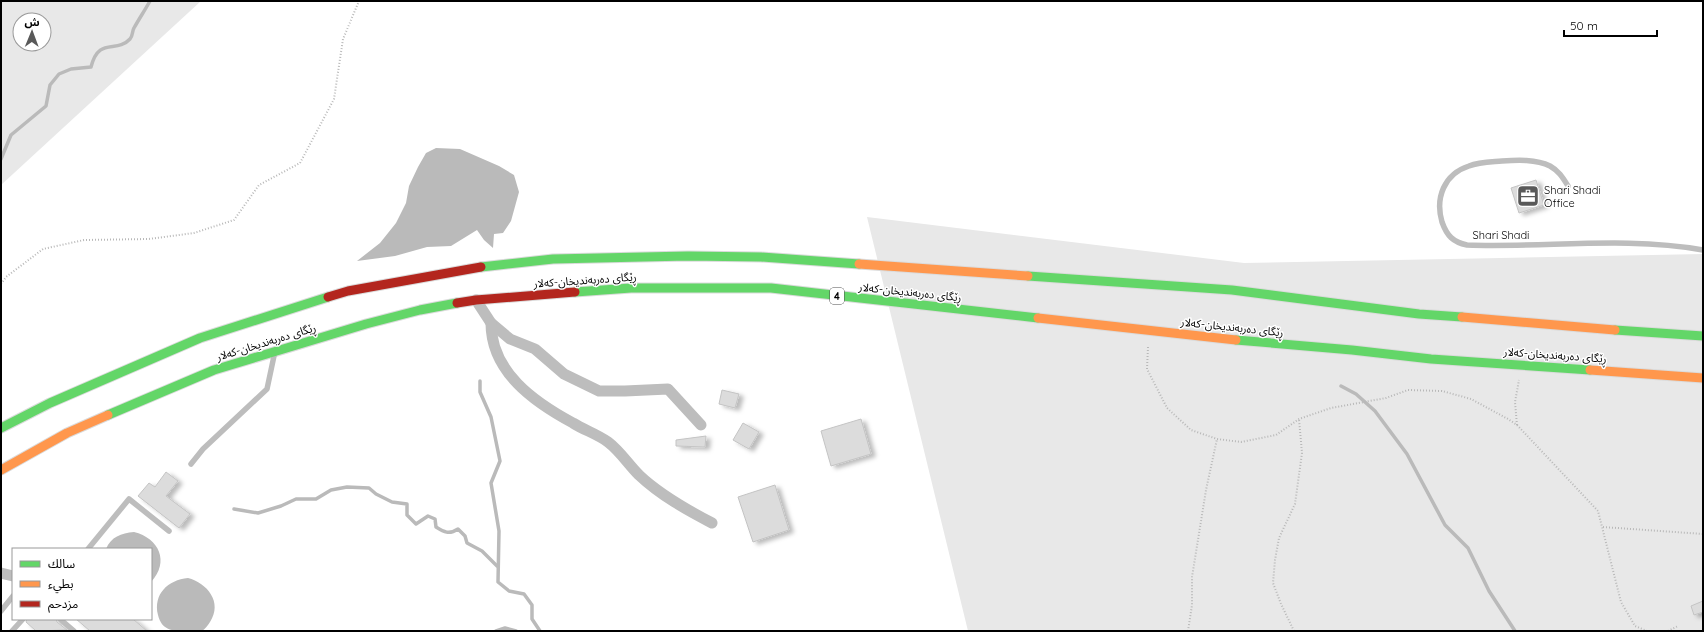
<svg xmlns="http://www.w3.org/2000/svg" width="1704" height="632" viewBox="0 0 1704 632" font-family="Quicksand,'Noto Sans Arabic',sans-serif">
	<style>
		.green { fill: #e8e8e8; fill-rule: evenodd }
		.water { fill: #bababa }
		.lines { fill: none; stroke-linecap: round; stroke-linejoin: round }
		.stream { stroke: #bababa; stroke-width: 3.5 }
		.building { fill: #dcdcdc; stroke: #c4c4c4; filter: url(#shadow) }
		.fast-casing { stroke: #dbdbdb; stroke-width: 11 }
		.slow-casing { stroke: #dbdbdb; stroke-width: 11 }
		.jam-casing { stroke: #dbdbdb; stroke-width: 11 }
		.path { stroke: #b8b8b8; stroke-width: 2; stroke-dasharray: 1 2; stroke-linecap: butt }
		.lane { stroke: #bdbdbd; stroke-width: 5.5 }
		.street { stroke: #bdbdbd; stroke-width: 11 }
		.fast { stroke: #63d668; stroke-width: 9 }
		.slow { stroke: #ff974d; stroke-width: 9 }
		.jam { stroke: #b3261e; stroke-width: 9 }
		.labels { text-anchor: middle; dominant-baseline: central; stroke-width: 3; stroke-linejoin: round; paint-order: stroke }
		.shield { fill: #fff; stroke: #4c4c4c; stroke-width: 1 }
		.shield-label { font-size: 10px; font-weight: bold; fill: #000 }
		.poi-label { font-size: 11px; fill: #000; stroke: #fff; text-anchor: start }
		.street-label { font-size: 11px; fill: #000; stroke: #fff }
	</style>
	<defs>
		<filter id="shadow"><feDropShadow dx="4.5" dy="2.5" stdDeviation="2" flood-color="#0004"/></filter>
	</defs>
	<rect width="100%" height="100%" fill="#fff"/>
	<!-- green -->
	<g class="green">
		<path d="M1 1H201L1 185ZM20 20H44V44H20Z"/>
		<polygon points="867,217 1244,263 1703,254 1703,631 968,631"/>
	</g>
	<!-- water -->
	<g class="water">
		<polygon points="436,148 460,149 499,166 514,175 519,192 511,221 503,233 494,234 493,248 484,240 477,230 451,246 427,247 395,256 357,261 380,243 396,223 406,203 409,186 418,167 426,153"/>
		<path d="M134 532C159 538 170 562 151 582V549H106C111 537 121 533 134 532Z"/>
		<path d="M188 578C207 583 223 602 210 622 208 625 205 629 202 631 198 632 193 631 189 631 175 631 162 632 158 615 153 594 168 580 188 578Z"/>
	</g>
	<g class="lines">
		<!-- stream -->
		<g class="stream">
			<path d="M1 159 11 135 46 106 50 85 59 74 71 69 91 67C99 36 116 54 130 39 133 36 132 31 134 28 139 19 145 10 150 1"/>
			<polyline points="480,381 480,392 491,417 500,461 491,483 499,531 498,582 509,591 524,594 532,605 532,619 540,631"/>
			<polyline points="1341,386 1356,394 1375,411 1407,454 1445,525 1468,548 1489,591 1515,631"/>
			<path d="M234 509 258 513 281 506 296 499H316L331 490 347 487 369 488 376 494 392 502 407 504V515L416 524 428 516 435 519 436 527C444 532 449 535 458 529L465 536 467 543 482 551 497 566"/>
			<polyline points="496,631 505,628 516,631"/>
		</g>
	</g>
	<!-- building -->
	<g class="building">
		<polygon points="1536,180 1544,205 1519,213 1511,188"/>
		<polygon points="722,390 739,394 735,408 719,404"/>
		<polygon points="861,419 871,454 831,466 821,431"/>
		<polygon points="743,423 759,432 749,449 733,440"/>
		<polygon points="706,436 705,447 676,446 676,440"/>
		<polygon points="166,472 178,481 166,496 190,514 179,528 138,496 149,483 155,487"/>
		<polygon points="775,485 789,530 753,542 738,497"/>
		<polygon points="1703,601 1703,612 1694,615 1691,606"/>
		<polygon points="27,619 56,619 57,622 67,630 36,631 26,622"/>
		<polygon points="76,619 133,619 147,631 90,631"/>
	</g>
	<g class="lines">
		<!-- fast casing -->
		<g class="fast-casing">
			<g id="fast">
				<polyline points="481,267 553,259 688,256 761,257 859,264"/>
				<polyline points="1028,276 1232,290 1419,314 1462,317"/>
				<polyline points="575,292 631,288 771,288 1038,318"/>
				<polyline points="1615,330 1703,336"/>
				<polyline points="1236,340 1352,350 1431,359 1590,370"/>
				<polyline points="108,415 214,370 366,324 420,310 457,303"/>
				<polyline points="1,428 50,403 200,338 328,297"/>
			</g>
		</g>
		<!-- slow casing -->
		<g class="slow-casing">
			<g id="slow">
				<polyline points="859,264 1028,276"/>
				<polyline points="1462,317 1615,330"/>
				<polyline points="1038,318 1236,340"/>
				<polyline points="1590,370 1703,378"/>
				<polyline points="1,470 67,433 108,415"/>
			</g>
		</g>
		<!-- jam casing -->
		<g class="jam-casing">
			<g id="jam">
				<polyline points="328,297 348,291 481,267"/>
				<polyline points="457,303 476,300 575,292"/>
			</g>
		</g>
		<!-- path -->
		<g class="path">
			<polyline points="1,284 6,277 43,249 84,240 149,239 194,233 234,220 259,185 300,163 334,99 343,39 359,1"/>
			<polyline points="1148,347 1147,369 1167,408 1191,430 1217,439 1241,442 1276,435 1299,419 1331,408 1386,398 1408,390 1442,391 1471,399 1508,419 1517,425 1598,511 1621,602 1635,626 1647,631"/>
			<polyline points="1517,425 1515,402 1519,380"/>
			<polyline points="1603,527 1703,534"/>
			<polyline points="1188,631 1192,605 1192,577 1206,490 1217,439"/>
			<polyline points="1294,631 1281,604 1273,583 1275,560 1279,538 1295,504 1302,453 1299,419"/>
			<polyline points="1668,631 1678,626"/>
		</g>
		<!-- lane -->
		<g class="lane">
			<path d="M1568 186C1563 178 1559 171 1550 166 1536 159 1517 160 1502 161 1491 162 1479 162 1469 166 1444 174 1435 198 1442 222 1447 236 1453 242 1467 245 1546 248 1625 236 1703 250"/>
			<polyline points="191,464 203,449 267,389 274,356"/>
			<polyline points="88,549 129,499 169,531"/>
			<polyline points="1,611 13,596"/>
			<polyline points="60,619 74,631"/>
			<polyline points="12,631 23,619"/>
		</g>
		<!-- street -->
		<g class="street">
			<polyline points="476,300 491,323 510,339 535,349 564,374 599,391 625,391 668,389 701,425"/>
			<path d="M491 323C491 372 534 402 573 423 584 430 597 434 608 442 620 451 628 464 639 475 660 495 687 510 712 523"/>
			<polyline points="1,573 13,576"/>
		</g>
		<!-- fast -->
		<use href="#fast" class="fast"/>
		<!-- slow -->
		<use href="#slow" class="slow"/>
		<!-- jam -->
		<use href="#jam" class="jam"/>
	</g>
	<!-- icons -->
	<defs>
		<g id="office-square" transform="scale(1.15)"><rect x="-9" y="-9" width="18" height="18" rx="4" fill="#595959" stroke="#fff"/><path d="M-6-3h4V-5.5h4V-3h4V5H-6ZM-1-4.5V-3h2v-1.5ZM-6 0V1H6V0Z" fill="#fff"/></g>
	</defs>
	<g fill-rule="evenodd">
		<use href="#office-square" x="1528" y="196"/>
	</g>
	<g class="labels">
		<!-- shield labels -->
		<rect class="shield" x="830" y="288" width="14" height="16" rx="3"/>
		<g class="shield-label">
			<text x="837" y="296">4</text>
		</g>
		<!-- poi labels -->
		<g class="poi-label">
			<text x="1544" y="190">Shari Shadi<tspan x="1544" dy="13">Office</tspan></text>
		</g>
		<!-- street labels -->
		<g class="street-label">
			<text x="1501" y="235">Shari Shadi</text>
			<text transform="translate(585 280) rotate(-4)">ڕێگای دەربەندیخان-کەلار</text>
			<text transform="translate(910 292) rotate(6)">ڕێگای دەربەندیخان-کەلار</text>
			<text transform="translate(1232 327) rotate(6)">ڕێگای دەربەندیخان-کەلار</text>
			<text transform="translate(266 342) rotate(-17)">ڕێگای دەربەندیخان-کەلار</text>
			<text transform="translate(1555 355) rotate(4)">ڕێگای دەربەندیخان-کەلار</text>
		</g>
	</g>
	<!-- border -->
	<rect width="1704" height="632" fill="none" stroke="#000000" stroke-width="4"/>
	<!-- legend -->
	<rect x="12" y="548" width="140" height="72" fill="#ffffff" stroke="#999999"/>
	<rect x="20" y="561" width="20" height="6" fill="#63d668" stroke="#999999"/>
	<text x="48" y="568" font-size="12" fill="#000000">سالك</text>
	<rect x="20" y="581" width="20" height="6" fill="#ff974d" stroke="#999999"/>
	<text x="48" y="588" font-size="12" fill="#000000">بطيء</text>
	<rect x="20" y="601" width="20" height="6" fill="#b3261e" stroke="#999999"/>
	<text x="48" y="608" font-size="12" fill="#000000">مزدحم</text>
	<!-- north arrow -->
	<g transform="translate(32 32) rotate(1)"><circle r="19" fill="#ffffff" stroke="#999999"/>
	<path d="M0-3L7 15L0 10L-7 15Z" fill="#595959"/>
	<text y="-6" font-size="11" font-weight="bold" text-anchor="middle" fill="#000000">ش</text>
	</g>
	<!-- scale -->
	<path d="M1564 30v6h93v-6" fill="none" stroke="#000000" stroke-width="2"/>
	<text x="1570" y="30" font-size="12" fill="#000000" stroke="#ffffff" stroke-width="3" paint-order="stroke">50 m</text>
</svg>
